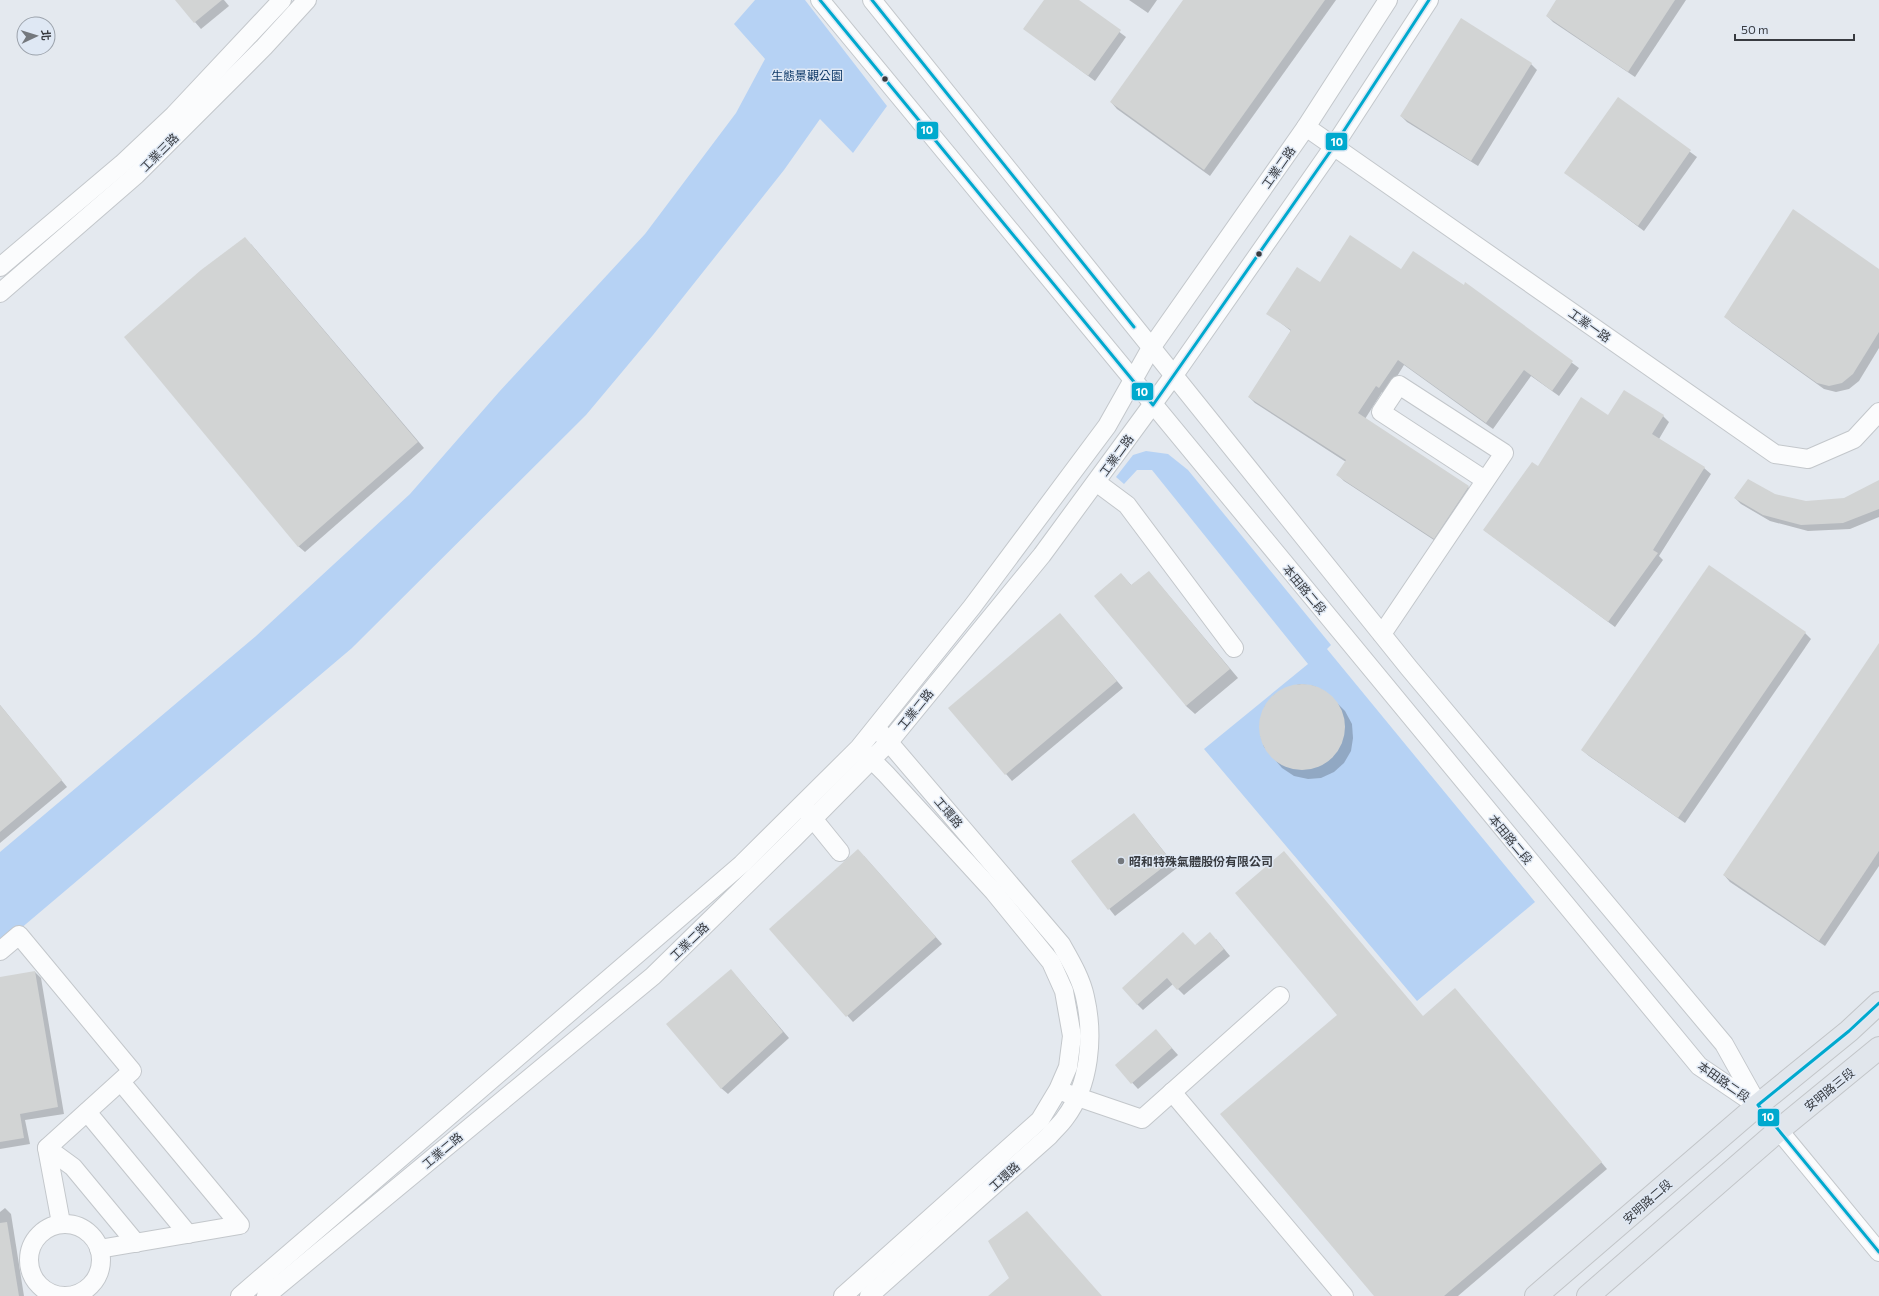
<svg xmlns="http://www.w3.org/2000/svg" width="1879" height="1296" viewBox="0 0 1879 1296" font-family="Commissioner,'Noto Sans TC',sans-serif">
	<style>
		.green { fill: #b6d2f4 }
		.shadow { fill: #0003 }
		.building { fill: #d2d4d4 }
		.lines { fill: none; stroke-linecap: round; stroke-linejoin: round }
		.minor-casing { stroke: #c3c7cb; stroke-width: 20 }
		.major-casing { stroke: #c2c5c8; stroke-width: 24 }
		.minor { stroke: #fbfcfd; stroke-width: 18 }
		.major { stroke: #e1e6ec; stroke-width: 22 }
		.bus-1-casing { stroke: #dfe8f4; stroke-width: 6 }
		.bus-1 { stroke: #00a9ce; stroke-width: 3 }
		.bus-dot { fill: #383b40; stroke: #dfe8f4; stroke-width: 1.5 }
		.poi-dot { fill: #74787d; stroke: #dfe8f4; stroke-width: 1.5 }
		.labels { text-anchor: middle; dominant-baseline: central; stroke-width: 3; stroke-linejoin: round; paint-order: stroke }
		.park-label { font-size: 12px; fill: #0e3968; stroke: #dfe8f4 }
		.street-label { font-size: 12px; fill: #383b40; stroke: #dfe8f4 }
		.poi-label { font-size: 12px; font-weight: bold; fill: #383b40; stroke: #dfe8f4; text-anchor: start }
		.line-badge { stroke: #dfe8f4; stroke-width: 1.5 }
		.badge-label { font-size: 11px; text-anchor: middle; font-weight: bold; fill: #fff }
	</style>
	<rect width="100%" height="100%" fill="#e4e9ef"/>
	<!-- green -->
	<g class="green">
		<polygon points="755,0 805,0 887,106 853,153 820,119 784,170 653,335 586,415 352,648 0,946 0,852 256,636 410,494 499,392 645,234 736,113 765,59 734,24"/>
		<polygon points="1146,451 1168,454 1188,470 1331,645 1327,649 1535,902 1417,1001 1204,749 1308,664 1152,470 1137,470 1124,484 1116,477 1133,455"/>
	</g>
	<!-- shadow -->
	<g class="shadow">
		<polygon points="176,0 224,0 229,6 201,29"/>
		<polygon points="1046,0 1077,0 1126,37 1095,81 1025,29"/>
		<polygon points="1129,0 1157,0 1148,13"/>
		<polygon points="1184,0 1336,0 1210,176 1117,109 1111,102"/>
		<polygon points="1558,0 1686,0 1635,77 1553,22 1547,16"/>
		<polygon points="1531,64 1537,70 1478,166 1407,122 1401,116"/>
		<polygon points="1618,99 1697,157 1644,231 1566,173"/>
		<polygon points="251,244 424,448 305,552 298,546"/>
		<polygon points="1401,270 1464,286 1465,284 1579,368 1559,396 1531,376 1493,429 1404,365 1386,394 1382,392 1365,419 1468,487 1474,493 1440,544 1344,481 1338,475 1346,462 1255,403 1249,397 1291,331 1268,313 1320,283"/>
		<polygon points="1879,270 1879,348 1859,381 1849,389 1836,392 1824,389 1732,323 1726,317"/>
		<polygon points="1609,416 1663,416 1669,422 1659,439 1704,468 1711,474 1659,556 1663,560 1615,627 1484,530 1538,468"/>
		<polygon points="1879,481 1879,517 1850,529 1808,531 1770,521 1741,504 1735,498 1775,495 1806,502 1844,499"/>
		<polygon points="1149,572 1238,678 1195,714 1186,706 1121,574 1132,586"/>
		<polygon points="1060,614 1123,688 1012,781 950,708"/>
		<polygon points="1805,633 1811,639 1685,823 1589,756 1582,750"/>
		<polygon points="1879,645 1879,866 1825,946 1730,882 1724,875"/>
		<polygon points="1300,684 1314,686 1326,692 1345,711 1352,724 1353,738 1351,751 1344,763 1334,772 1321,778 1308,779 1294,776 1282,768 1264,747 1260,734 1260,720 1265,706 1274,695 1286,688"/>
		<polygon points="0,705 67,787 0,843"/>
		<polygon points="1134,814 1177,868 1115,916 1072,862"/>
		<polygon points="864,856 942,944 853,1022 770,929"/>
		<polygon points="1216,939 1230,956 1184,995 1173,984 1143,1010 1137,1004 1195,946"/>
		<polygon points="35,972 41,978 64,1114 25,1120 30,1144 0,1149 0,978"/>
		<polygon points="737,977 789,1038 728,1094 721,1088"/>
		<polygon points="1455,989 1607,1169 1458,1296 1375,1296 1423,1017"/>
		<polygon points="1162,1037 1178,1055 1138,1089 1116,1065"/>
		<polygon points="5,1208 11,1214 24,1296 0,1296 0,1212"/>
	</g>
	<!-- building -->
	<g class="building">
		<polygon points="175,0 222,0 194,23"/>
		<polygon points="1044,0 1079,0 1121,30 1088,76 1023,29"/>
		<polygon points="1183,0 1325,0 1204,170 1110,102"/>
		<polygon points="1556,0 1675,0 1628,72 1546,16"/>
		<polygon points="1461,18 1532,63 1471,161 1400,116"/>
		<polygon points="1618,97 1691,150 1638,226 1564,173"/>
		<polygon points="1793,209 1879,269 1879,332 1853,374 1842,383 1829,386 1817,383 1724,317"/>
		<polygon points="1350,235 1401,269 1413,251 1464,285 1465,282 1573,361 1552,391 1524,370 1486,423 1398,360 1379,388 1376,386 1358,413 1469,486 1434,539 1336,475 1346,460 1248,397 1291,330 1266,314 1297,267 1320,282"/>
		<polygon points="245,237 418,442 298,547 124,337 201,270"/>
		<polygon points="1624,390 1664,415 1652,434 1705,467 1653,550 1658,553 1608,622 1483,530 1532,462 1538,466 1581,397 1608,415"/>
		<polygon points="1748,479 1775,494 1806,501 1844,498 1879,480 1879,509 1843,523 1801,525 1763,515 1734,498"/>
		<polygon points="1709,565 1806,632 1678,818 1581,750"/>
		<polygon points="1149,571 1230,669 1186,706 1094,596 1121,573 1131,585"/>
		<polygon points="1060,613 1117,681 1005,775 948,708"/>
		<polygon points="1879,643 1879,851 1819,941 1723,875"/>
		<circle cx="1302" cy="727" r="43"/>
		<polygon points="0,705 62,780 0,832"/>
		<polygon points="1134,813 1171,861 1108,910 1071,861"/>
		<polygon points="858,849 936,937 846,1017 769,929"/>
		<polygon points="1284,851 1423,1016 1455,988 1602,1162 1444,1296 1374,1296 1220,1114 1337,1015 1235,893"/>
		<polygon points="1183,932 1195,945 1210,932 1224,949 1177,990 1167,978 1137,1005 1122,988"/>
		<polygon points="731,969 783,1032 721,1089 666,1024"/>
		<polygon points="35,971 58,1107 20,1114 24,1138 0,1142 0,977"/>
		<polygon points="1156,1029 1172,1048 1131,1084 1115,1065"/>
		<polygon points="1027,1211 1102,1296 988,1296 1009,1278 988,1241"/>
		<polygon points="7,1222 19,1296 0,1296 0,1223"/>
	</g>
	<g class="lines">
		<!-- minor casing -->
		<g class="minor-casing">
			<g id="minor">
				<polyline points="820,0 1699,1066 1755,1104"/>
				<polyline points="872,0 1409,668 1724,1044 1758,1105 1879,1252"/>
				<polyline points="1306,127 1775,454 1808,459 1854,439 1879,412"/>
				<polyline points="0,267 122,164 174,115 282,0"/>
				<polyline points="0,293 136,175 264,47 307,0"/>
				<polyline points="1096,482 1127,505 1234,648"/>
				<polyline points="1382,634 1504,453 1399,385 1381,412 1485,480"/>
				<polyline points="806,810 840,852"/>
				<polyline points="0,951 19,935 132,1071 47,1148 61,1223"/>
				<polyline points="1172,1092 1344,1296"/>
				<polyline points="1066,1093 1142,1119 1280,996"/>
				<polyline points="87,1112 188,1234"/>
				<polyline points="47,1148 73,1167 136,1243"/>
				<circle cx="65" cy="1260" r="36"/>
				<polyline points="99,1249 240,1225 121,1082"/>
				<polyline points="240,1296 742,864 859,748 972,607 1107,426 1151,348 1306,127 1388,0"/>
				<polyline points="266,1296 653,976 795,837 889,742 1042,555 1174,375 1334,146 1429,0"/>
				<polyline points="843,1296 1040,1120 1058,1090 1068,1067 1072,1036 1064,991 1051,962 994,892 886,774 863,751"/>
				<path d="M869 1296 1049 1136C1054 1130 1061 1124 1065 1118 1090 1085 1094 1036 1085 997 1081 978 1070 960 1061 944L881 733"/>
			</g>
		</g>
		<!-- major casing -->
		<g class="major-casing">
			<g id="major">
				<polyline points="1536,1296 1758,1105 1849,1031 1879,1003"/>
				<polyline points="1588,1296 1779,1130 1879,1048"/>
			</g>
		</g>
		<!-- minor -->
		<use href="#minor" class="minor"/>
		<!-- major -->
		<use href="#major" class="major"/>
		<!-- bus-1 casing -->
		<g class="bus-1-casing">
			<g id="bus-1">
				<polyline points="820,0 1153,405 1334,146 1429,0"/>
				<polyline points="872,0 1134,327"/>
				<polyline points="1879,1003 1849,1031 1758,1105 1879,1252"/>
			</g>
		</g>
		<!-- bus-1 -->
		<use href="#bus-1" class="bus-1"/>
	</g>
	<!-- markers -->
	<g class="bus-dot">
		<circle cx="885" cy="79" r="3.5"/>
		<circle cx="1259" cy="254" r="3.5"/>
	</g>
	<circle class="poi-dot" cx="1121" cy="861" r="4"/>
	<g class="labels">
		<!-- park labels -->
		<g class="park-label">
			<text x="807" y="75">生態景觀公園</text>
		</g>
		<!-- street labels -->
		<g class="street-label">
			<text transform="translate(159 152) rotate(-45)">工業三路</text>
			<text transform="translate(1278 167) rotate(-55)">工業二路</text>
			<text transform="translate(1590 325) rotate(35)">工業一路</text>
			<text transform="translate(1116 455) rotate(-54)">工業二路</text>
			<text transform="translate(1305 589) rotate(50)">本田路二段</text>
			<text transform="translate(915 709) rotate(-51)">工業二路</text>
			<text transform="translate(949 812) rotate(50)">工環路</text>
			<text transform="translate(1511 839) rotate(50)">本田路二段</text>
			<text transform="translate(689 941) rotate(-44)">工業二路</text>
			<text transform="translate(1724 1081) rotate(35)">本田路二段</text>
			<text transform="translate(1829 1089) rotate(-39)">安明路三段</text>
			<text transform="translate(442 1150) rotate(-40)">工業二路</text>
			<text transform="translate(1004 1176) rotate(-42)">工環路</text>
			<text transform="translate(1647 1201) rotate(-41)">安明路二段</text>
		</g>
		<!-- poi labels -->
		<g class="poi-label">
			<text x="1129" y="861">昭和特殊氣體股份有限公司</text>
		</g>
	</g>
	<g class="line-badge">
		<rect x="916" y="121" width="23" height="19" rx="4" fill="#00a9ce"/>
		<rect x="1325" y="132" width="23" height="19" rx="4" fill="#00a9ce"/>
		<rect x="1131" y="382" width="23" height="19" rx="4" fill="#00a9ce"/>
		<rect x="1757" y="1108" width="23" height="19" rx="4" fill="#00a9ce"/>
	</g>
	<g class="badge-label">
		<text x="927" y="134">10</text>
		<text x="1337" y="146">10</text>
		<text x="1142" y="396">10</text>
		<text x="1768" y="1121">10</text>
	</g>
	<!-- north arrow -->
	<g transform="translate(36 36) rotate(86)"><circle r="19" fill="#dfe8f4" stroke="#9ca3ac"/>
	<path d="M0-3L7 15L0 10L-7 15Z" fill="#74787d"/>
	<text y="-6" font-size="11" font-weight="bold" text-anchor="middle" fill="#383b40">北</text>
	</g>
	<!-- scale -->
	<path d="M1735 34v6h119v-6" fill="none" stroke="#383b40" stroke-width="2"/>
	<text x="1741" y="34" font-size="12" fill="#383b40" stroke="#dfe8f4" stroke-width="3" paint-order="stroke">50 m</text>
</svg>
